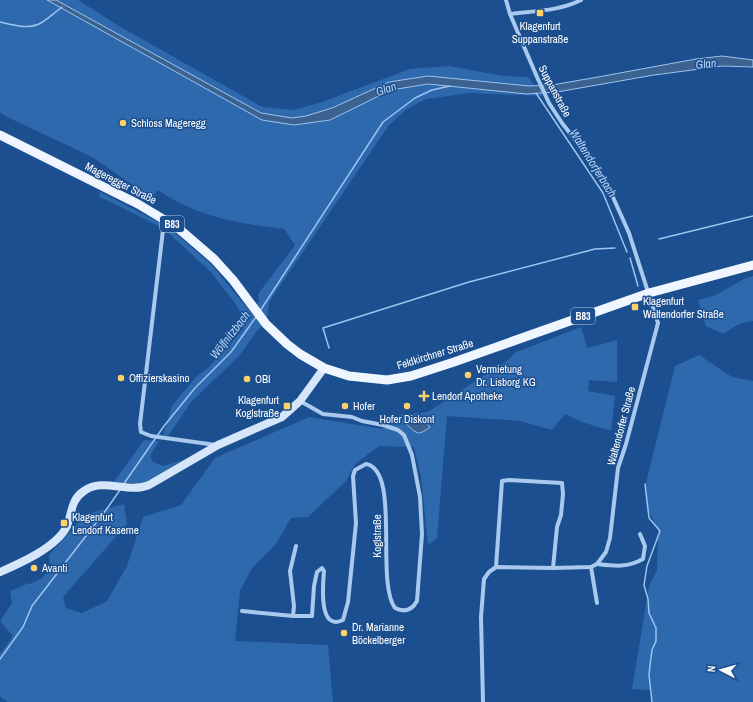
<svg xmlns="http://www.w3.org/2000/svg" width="753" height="702" viewBox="0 0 753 702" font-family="'Archivo Narrow',sans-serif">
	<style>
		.green { fill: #2e69ad }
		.water { fill: #3c6290; stroke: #9cc4f0 }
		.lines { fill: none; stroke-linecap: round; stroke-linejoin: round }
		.stream { stroke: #9cc4f0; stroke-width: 1.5 }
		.street { stroke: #a9c9ee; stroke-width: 4 }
		.secondary { stroke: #d6e6fa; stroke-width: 8 }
		.primary { stroke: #f0f6ff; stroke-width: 9 }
		.poi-dot { fill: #ffd166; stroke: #1b4f8f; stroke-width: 1.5 }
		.labels { text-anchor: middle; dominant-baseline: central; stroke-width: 3; stroke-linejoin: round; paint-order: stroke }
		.shield { fill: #1b4f8f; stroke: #bbcadd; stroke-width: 1 }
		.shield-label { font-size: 10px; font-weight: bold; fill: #fff }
		.poi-label { font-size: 11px; fill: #fff; stroke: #1b4f8f; text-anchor: start }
		.street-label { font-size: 11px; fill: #fff; stroke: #1b4f8f }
		.water-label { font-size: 12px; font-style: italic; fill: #b5d3f5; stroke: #1b4f8f }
	</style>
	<rect width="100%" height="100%" fill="#1b4f8f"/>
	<!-- green -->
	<g class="green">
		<path d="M0 0H78L119 26 262 107 294 110 322 102 410 69 449 66 503 76 528 77 543 96 470 93 426 99 407 109 389 125 269 302 267 319 257 304 259 301 258 294 295 245 284 229C237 223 197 217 158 190L152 198 92 157 5 116 0 112Z"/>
		<polygon points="100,192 168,227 211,264 262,326 256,332 240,355 192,401 168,436 163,435 172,406 196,377 209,367 243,329 242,317 237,306 211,272 164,229 115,204 99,197"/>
		<path d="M753 276V321C741 323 733 326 724 334L706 326 698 300 716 295 744 279Z"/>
		<polygon points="581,327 587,348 617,340 617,382 589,380 588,391 615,396 611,431 582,422 565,414 552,430 520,421 447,416 437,538 428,545 421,477 414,447 379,446 355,464 346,481 308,517 291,518 276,544 252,568 240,591 235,641 328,645 333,702 7,702 0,696 0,654 13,636 0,621 12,603 10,591 29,583 31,584 43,577 50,568 49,555 76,525 87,514 124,504 127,524 63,597 66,608 82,613 107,601 127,566 143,517 181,505 215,458 309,417 382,429 400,415 428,412 508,360 514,353"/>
		<polygon points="699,355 732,377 753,381 753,702 651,702 652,690 632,689 649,586 657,570 658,529 649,512 646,497 646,483 675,366"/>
		<polygon points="144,440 159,441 150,456 153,462 163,466 183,460 152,479 140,484 114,482"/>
	</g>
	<!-- water -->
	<g class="water">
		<polygon points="47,0 56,0 261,113 292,118 306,116 332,108 389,82 428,76 529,86 552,85 598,77 696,59 722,56 753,60 753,67 723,66 654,75 557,92 527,94 428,84 391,90 330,120 294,125 262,120"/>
		<path d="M418 419 424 421 430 427C417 437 417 433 406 424L407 420Z"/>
	</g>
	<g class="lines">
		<!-- stream -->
		<g class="stream">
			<path d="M0 22C12 25 29 30 41 23 48 19 55 12 62 7"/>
			<polyline points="536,93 603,193 627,252"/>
			<polyline points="659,239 753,216"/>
			<polyline points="630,258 638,286"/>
			<polyline points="260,311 383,122 415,98 432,90 450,86"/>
			<polyline points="329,348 323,328 469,282 595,249 615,248"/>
			<polyline points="645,484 649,518 660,531 647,566 644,585 648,599 649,613 656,628 656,641 652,650 650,665 649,675 652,702"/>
			<polyline points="123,485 164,426 195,388 231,352 256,317"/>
			<polyline points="0,659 23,627 32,606 106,510 120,490"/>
		</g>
		<!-- street -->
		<g class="street">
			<path d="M510 14C533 11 560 11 581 0"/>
			<polyline points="163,230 140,424 141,432 151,436 216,445"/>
			<path d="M597 564C614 566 627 568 643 559L645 546 640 534"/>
			<polyline points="496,567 502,481 509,480 562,483 563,494 561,515 557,527 553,568"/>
			<polyline points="591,567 597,603"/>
			<path d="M242 611 293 616H312L314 586 317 572 322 568 324 571C323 584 318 632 343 620L348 602 356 523 353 476 355 470 366 464C401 470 375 581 395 608 405 613 412 610 417 601L422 534 420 497 412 455 404 435 398 430 383 425 362 421 352 417 323 414 300 401"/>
			<polyline points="293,616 294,606 290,571 296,546"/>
			<polyline points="483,702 481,617 484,579 489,572 496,567 553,568 591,567 597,564 606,552 610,538 618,468 626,444 658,323 629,233 608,186 580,146 562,123 549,103 537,77 510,14 506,0"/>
		</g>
		<!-- secondary -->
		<path class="secondary" d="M0 572C21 563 57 547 67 526 72 513 71 499 84 491 102 477 129 494 149 485L218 445 282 417 300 401 324 368"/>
		<!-- primary -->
		<polyline class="primary" points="0,135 138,204 178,228 214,259 233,280 266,324 287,344 300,354 324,368 349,376 387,380 411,376 454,362 649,293 753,265"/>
	</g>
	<!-- markers -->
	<g class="poi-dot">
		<rect x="536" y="9" width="8" height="8" rx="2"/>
		<circle cx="123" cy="123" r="4"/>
		<rect x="631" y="303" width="8" height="8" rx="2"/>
		<circle cx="468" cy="375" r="4"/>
		<circle cx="121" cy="378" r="4"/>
		<circle cx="247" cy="379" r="4"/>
		<path d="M422 390h4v4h4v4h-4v4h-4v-4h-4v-4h4z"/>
		<rect x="283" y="402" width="8" height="8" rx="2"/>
		<circle cx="345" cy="406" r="4"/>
		<circle cx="407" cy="406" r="4"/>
		<rect x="60" y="519" width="8" height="8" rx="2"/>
		<circle cx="34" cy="568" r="4"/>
		<circle cx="344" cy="633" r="4"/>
	</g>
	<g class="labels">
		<!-- shield labels -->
		<g class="shield">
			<rect x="160" y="216" width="24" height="16" rx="3"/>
			<rect x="571" y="308" width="24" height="16" rx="3"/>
		</g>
		<g class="shield-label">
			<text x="172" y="224">B83</text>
			<text x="583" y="316">B83</text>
		</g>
		<!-- poi labels -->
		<g class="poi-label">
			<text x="540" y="26" text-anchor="middle">Klagenfurt<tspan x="540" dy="13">Suppanstraße</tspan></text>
			<text x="131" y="123">Schloss Mageregg</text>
			<text x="643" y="301">Klagenfurt<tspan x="643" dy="13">Waltendorfer Straße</tspan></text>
			<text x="476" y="369">Vermietung<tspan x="476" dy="13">Dr. Lisborg KG</tspan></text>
			<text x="129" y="378">Offizierskasino</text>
			<text x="255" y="379">OBI</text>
			<text x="432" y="396">Lendorf Apotheke</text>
			<text x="279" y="400" text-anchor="end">Klagenfurt<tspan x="279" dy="13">Koglstraße</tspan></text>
			<text x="353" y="406">Hofer</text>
			<text x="407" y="419" text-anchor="middle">Hofer Diskont</text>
			<text x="72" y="517">Klagenfurt<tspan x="72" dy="13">Lendorf Kaserne</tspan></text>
			<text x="42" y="568">Avanti</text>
			<text x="352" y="627">Dr. Marianne<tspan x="352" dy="13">Böckelberger</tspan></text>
		</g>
		<!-- street labels -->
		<g class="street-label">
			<text transform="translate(555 91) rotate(62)">Suppanstraße</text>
			<text transform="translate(121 183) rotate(27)">Mageregger Straße</text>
			<text transform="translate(435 354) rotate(-17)">Feldkirchner Straße</text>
			<text transform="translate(621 426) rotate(-75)">Waltendorfer Straße</text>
			<text transform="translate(377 536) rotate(-90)">Koglstraße</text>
		</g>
		<!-- water labels -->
		<g class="water-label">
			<text transform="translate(706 64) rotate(-6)">Glan</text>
			<text transform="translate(386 89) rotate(-19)">Glan</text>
			<text transform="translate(593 163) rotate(58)">Waltendorferbach</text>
			<text transform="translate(230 335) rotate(-52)">Wölfnitzbach</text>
		</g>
	</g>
	<!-- north arrow -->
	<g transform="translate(721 670) rotate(276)" stroke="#1b4f8f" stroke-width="3" paint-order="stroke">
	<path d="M0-3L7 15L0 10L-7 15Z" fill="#ffffff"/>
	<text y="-6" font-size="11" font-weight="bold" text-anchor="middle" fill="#ffffff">N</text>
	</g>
</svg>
